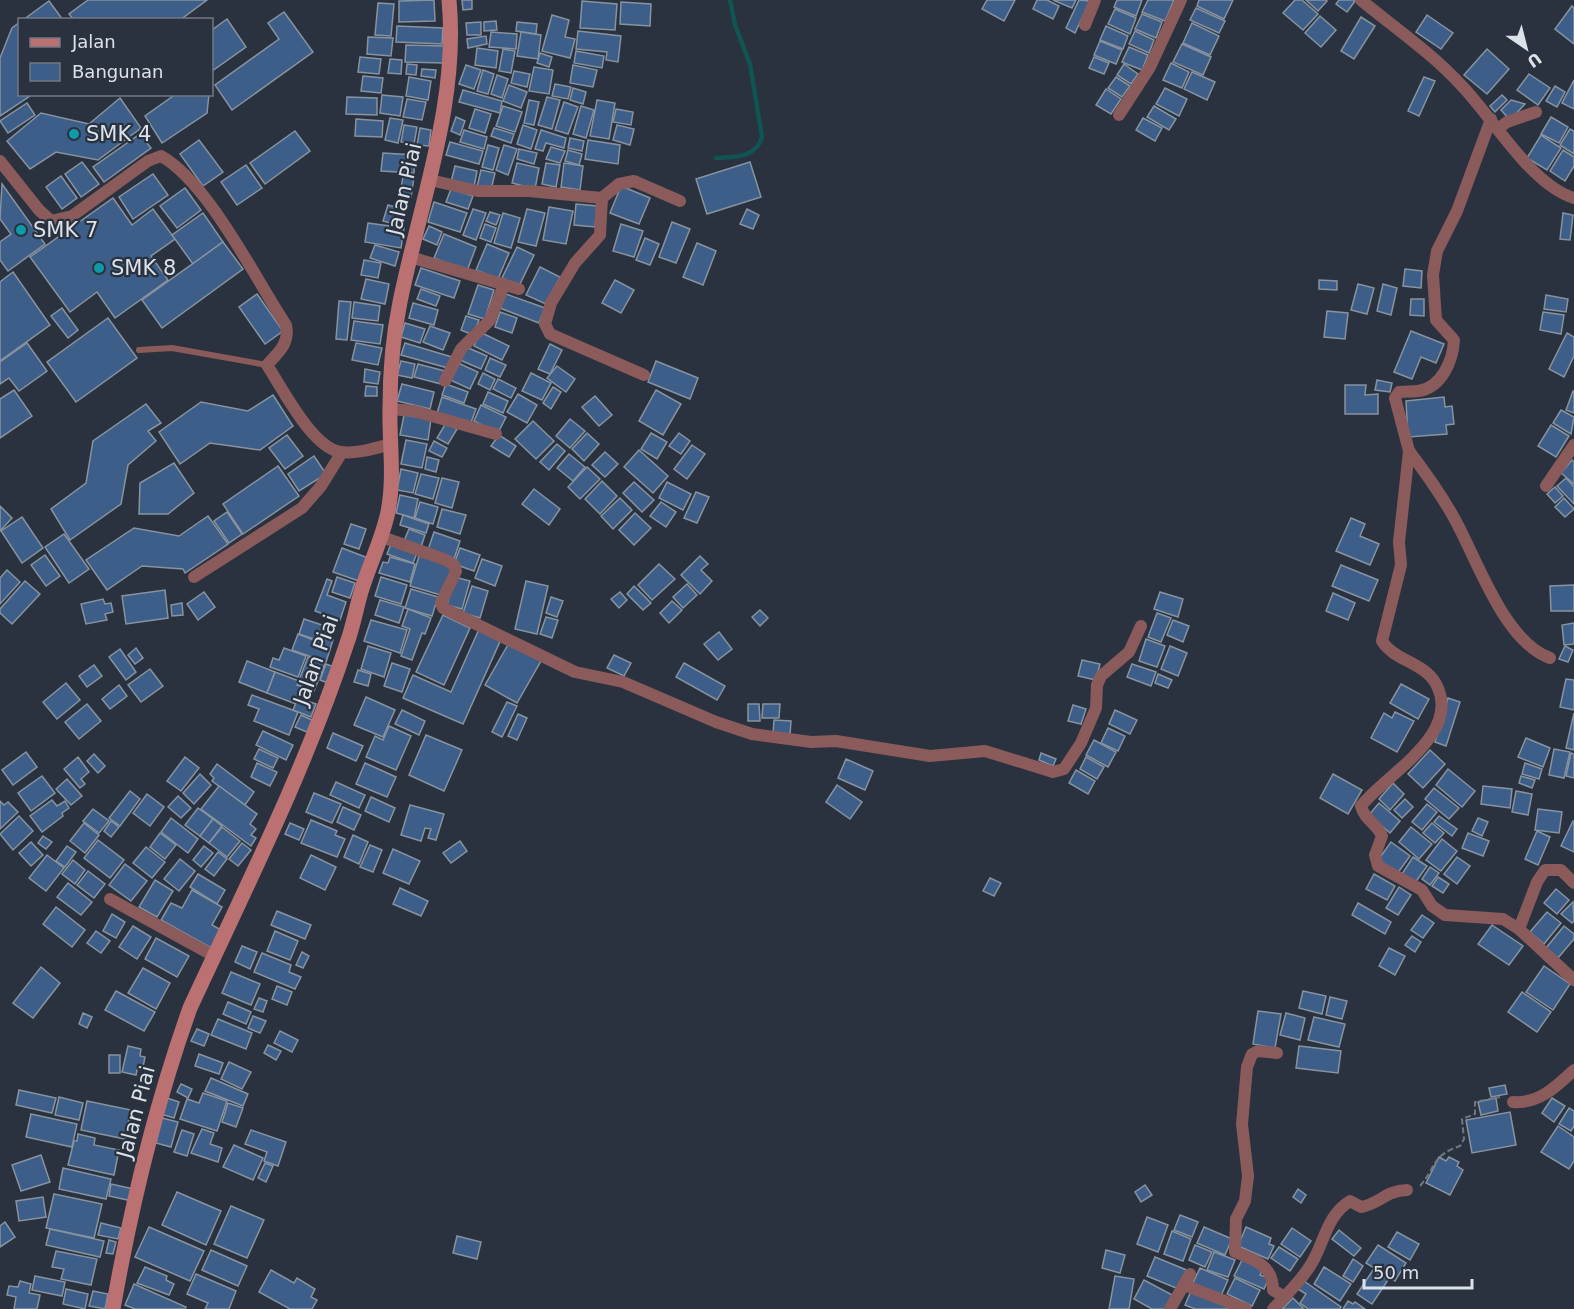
<svg xmlns="http://www.w3.org/2000/svg" width="1574" height="1309" viewBox="0 0 1574 1309" font-family="'DejaVu Sans',sans-serif">
	<style>
		.lines { fill: none; stroke-linecap: round; stroke-linejoin: round }
		.stream { stroke: #115454; stroke-width: 4.5 }
		.building { fill: #3c5e88; stroke: #8893a0; stroke-width: 1.5 }
		.path { stroke: #707882; stroke-width: 2; stroke-dasharray: 6 3; stroke-linecap: butt }
		.lane { stroke: #8a5b5a; stroke-width: 6 }
		.street { stroke: #8a5b5a; stroke-width: 12 }
		.secondary { stroke: #bb7071; stroke-width: 15 }
		.culture-dot { fill: #0f9aa8; stroke: #29323e; stroke-width: 2 }
		.labels { text-anchor: middle; dominant-baseline: central; stroke-width: 4.5; stroke-linejoin: round; paint-order: stroke }
		.poi-label { font-size: 21px; fill: #dce2ea; stroke: #29323e; text-anchor: start }
		.street-label { font-size: 21px; fill: #dce2ea; stroke: #29323e }
	</style>
	<rect width="100%" height="100%" fill="#29323e"/>
	<g class="lines">
		<!-- stream -->
		<path class="stream" d="M716 158C734 157 756 158 762 137L750 64 735 25 730 0"/>
	</g>
	<!-- building -->
	<g class="building">
		<polygon points="88,0 207,0 180,20 74,20 69,14"/>
		<polygon points="434,0 435,21 399,22 399,1"/>
		<polygon points="462,0 472,0 472,9 463,10"/>
		<polygon points="987,0 1015,0 1004,21 982,9"/>
		<polygon points="1037,0 1047,0 1059,6 1053,19 1033,9"/>
		<polygon points="1053,0 1076,0 1072,8"/>
		<polygon points="1079,0 1090,1 1075,33 1066,28"/>
		<polygon points="1117,0 1142,0 1136,16 1114,7"/>
		<polygon points="1148,0 1174,0 1165,21 1142,12"/>
		<polygon points="1199,0 1233,0 1224,19 1197,6"/>
		<polygon points="1295,0 1302,0 1318,14 1303,30 1283,13"/>
		<polygon points="1306,0 1326,0 1327,1 1318,11"/>
		<polygon points="1339,0 1354,0 1355,1 1347,12 1336,4"/>
		<polygon points="49,1 63,20 23,20"/>
		<polygon points="582,1 617,4 615,30 580,28"/>
		<polygon points="621,2 651,4 650,26 620,24"/>
		<polygon points="378,3 394,4 391,36 375,35"/>
		<polygon points="1572,6 1574,8 1574,44 1555,29"/>
		<polygon points="1196,8 1225,21 1219,33 1190,20"/>
		<polygon points="1115,9 1136,18 1130,34 1108,24"/>
		<polygon points="284,12 313,52 232,110 215,85 279,39 268,23"/>
		<polygon points="1142,14 1162,22 1156,38 1135,29"/>
		<polygon points="552,15 569,20 565,37 575,39 570,58 542,51"/>
		<polygon points="1427,15 1453,33 1441,49 1416,32"/>
		<polygon points="1320,16 1336,30 1321,47 1305,33"/>
		<polygon points="1361,17 1375,26 1354,59 1341,51"/>
		<polygon points="227,19 246,47 212,71 212,30"/>
		<polygon points="496,21 497,30 484,31 484,22"/>
		<polygon points="20,22 20,94 33,94 0,116 0,58 12,28"/>
		<polygon points="481,22 481,35 467,35 466,23"/>
		<polygon points="517,22 537,24 536,34 516,31"/>
		<polygon points="1192,23 1219,36 1210,55 1183,43"/>
		<polygon points="397,26 443,28 442,44 396,42"/>
		<polygon points="1106,26 1128,36 1123,49 1100,40"/>
		<polygon points="578,31 621,36 618,62 606,60 607,52 576,49"/>
		<polygon points="1135,31 1154,40 1149,53 1129,44"/>
		<polygon points="491,32 517,34 516,49 489,47"/>
		<polygon points="521,32 541,35 538,59 517,56"/>
		<polygon points="486,36 487,44 468,48 467,39"/>
		<polygon points="368,37 393,38 391,56 367,54"/>
		<polygon points="1100,41 1122,50 1116,64 1094,55"/>
		<polygon points="1182,44 1211,57 1203,75 1173,62"/>
		<polygon points="406,45 444,46 443,63 405,62"/>
		<polygon points="1129,47 1148,55 1142,70 1122,62"/>
		<polygon points="477,48 498,51 496,68 475,65"/>
		<polygon points="503,49 515,51 511,73 499,71"/>
		<polygon points="1487,49 1509,69 1487,94 1464,75"/>
		<polygon points="576,51 604,56 602,68 574,63"/>
		<polygon points="540,53 552,57 549,67 537,63"/>
		<polygon points="360,57 381,59 379,74 358,72"/>
		<polygon points="1094,57 1109,63 1104,74 1089,68"/>
		<polygon points="390,59 402,60 401,74 388,73"/>
		<polygon points="1171,63 1189,72 1182,88 1163,80"/>
		<polygon points="407,64 417,65 416,75 406,74"/>
		<polygon points="1124,64 1138,74 1131,84 1117,75"/>
		<polygon points="466,65 481,70 474,89 459,84"/>
		<polygon points="573,65 597,70 593,87 570,83"/>
		<polygon points="534,67 553,70 549,94 529,91"/>
		<polygon points="422,69 436,70 435,78 421,76"/>
		<polygon points="483,70 494,74 488,94 477,91"/>
		<polygon points="514,71 530,74 527,87 511,83"/>
		<polygon points="1192,72 1215,82 1207,100 1184,89"/>
		<polygon points="1529,74 1550,88 1538,105 1517,90"/>
		<polygon points="497,75 508,79 502,98 491,94"/>
		<polygon points="363,76 383,78 381,93 361,91"/>
		<polygon points="409,77 431,81 428,100 406,96"/>
		<polygon points="1116,77 1130,86 1122,97 1108,88"/>
		<polygon points="1424,77 1435,81 1419,116 1408,111"/>
		<polygon points="1574,80 1574,109 1562,103"/>
		<polygon points="555,84 571,87 568,99 552,96"/>
		<polygon points="509,85 527,92 521,108 503,101"/>
		<polygon points="1555,86 1565,92 1557,107 1546,101"/>
		<polygon points="573,88 586,92 583,104 570,100"/>
		<polygon points="1165,88 1187,99 1179,116 1156,104"/>
		<polygon points="1106,89 1121,99 1111,114 1096,105"/>
		<polygon points="463,90 502,101 500,113 459,102"/>
		<polygon points="209,94 207,113 162,143 145,116 176,94"/>
		<polygon points="382,95 403,97 400,116 380,113"/>
		<polygon points="1502,95 1507,100 1495,112 1490,106"/>
		<polygon points="347,97 377,98 377,115 346,114"/>
		<polygon points="547,97 560,100 552,129 538,125"/>
		<polygon points="120,98 141,128 98,160 56,152 30,169 7,141 41,113 89,124"/>
		<polygon points="407,99 426,102 422,120 403,117"/>
		<polygon points="529,100 539,102 534,125 524,123"/>
		<polygon points="597,100 615,103 609,139 590,136"/>
		<polygon points="1511,100 1525,104 1510,120 1501,110"/>
		<polygon points="564,102 578,107 568,134 555,130"/>
		<polygon points="27,103 35,115 8,133 0,121"/>
		<polygon points="503,106 522,112 515,132 496,126"/>
		<polygon points="581,106 594,110 586,138 573,134"/>
		<polygon points="1154,106 1176,119 1169,130 1147,117"/>
		<polygon points="475,109 491,114 485,133 469,128"/>
		<polygon points="616,109 633,112 631,125 613,122"/>
		<polygon points="456,117 465,121 460,135 451,131"/>
		<polygon points="1551,117 1568,127 1559,143 1541,134"/>
		<polygon points="390,118 403,120 398,143 385,140"/>
		<polygon points="1143,118 1162,128 1155,141 1136,130"/>
		<polygon points="356,119 383,121 382,137 355,136"/>
		<polygon points="404,125 417,127 414,144 401,142"/>
		<polygon points="523,125 537,130 531,149 517,144"/>
		<polygon points="617,125 634,129 630,145 613,140"/>
		<polygon points="420,128 431,130 429,146 417,145"/>
		<polygon points="494,128 514,134 511,143 491,136"/>
		<polygon points="1570,129 1574,131 1574,154 1560,145"/>
		<polygon points="464,130 487,137 484,149 460,142"/>
		<polygon points="541,130 566,138 564,148 546,143 543,151 535,149"/>
		<polygon points="295,131 310,151 265,184 250,163"/>
		<polygon points="140,134 151,148 104,182 93,167"/>
		<polygon points="1541,135 1561,148 1547,170 1527,158"/>
		<polygon points="570,138 584,141 582,151 568,148"/>
		<polygon points="199,140 223,172 203,186 180,154"/>
		<polygon points="588,140 620,145 618,164 585,159"/>
		<polygon points="450,142 483,151 479,164 446,155"/>
		<polygon points="488,145 499,148 493,170 482,167"/>
		<polygon points="504,145 517,149 508,175 496,170"/>
		<polygon points="551,147 565,151 560,163 546,159"/>
		<polygon points="519,149 537,153 534,164 517,159"/>
		<polygon points="568,150 582,154 579,165 565,161"/>
		<polygon points="1563,150 1574,157 1574,166 1565,181 1550,171"/>
		<polygon points="383,153 415,155 414,173 381,171"/>
		<polygon points="82,162 99,184 81,197 65,174"/>
		<polygon points="750,162 761,197 707,214 696,179"/>
		<polygon points="517,163 539,168 535,189 512,183"/>
		<polygon points="546,163 560,165 556,187 542,184"/>
		<polygon points="564,163 583,166 580,190 561,187"/>
		<polygon points="246,165 262,188 237,205 221,182"/>
		<polygon points="455,166 477,171 474,187 451,182"/>
		<polygon points="481,170 495,173 491,190 477,187"/>
		<polygon points="153,174 168,195 133,219 119,197"/>
		<polygon points="61,176 77,198 62,209 46,187"/>
		<polygon points="403,176 414,177 411,197 400,195"/>
		<polygon points="2,184 45,244 8,271 0,260 0,242 11,234 0,219"/>
		<polygon points="621,186 650,198 639,224 610,213"/>
		<polygon points="185,188 201,210 177,228 160,206"/>
		<polygon points="451,189 473,196 468,209 446,202"/>
		<polygon points="113,198 132,225 153,209 175,239 151,256 168,280 115,318 97,292 70,312 30,257"/>
		<polygon points="434,202 467,213 460,232 428,222"/>
		<polygon points="576,204 597,206 595,227 574,225"/>
		<polygon points="388,205 403,209 399,225 383,221"/>
		<polygon points="549,207 573,211 566,244 543,240"/>
		<polygon points="473,209 486,213 476,240 463,235"/>
		<polygon points="527,209 545,213 536,246 518,242"/>
		<polygon points="747,209 759,215 753,229 740,224"/>
		<polygon points="490,212 500,215 496,225 486,221"/>
		<polygon points="203,213 223,242 193,264 172,235"/>
		<polygon points="503,213 520,218 511,248 494,243"/>
		<polygon points="1563,213 1573,215 1570,240 1560,239"/>
		<polygon points="672,222 690,229 676,263 659,257"/>
		<polygon points="368,223 404,228 401,248 365,242"/>
		<polygon points="485,224 496,228 491,242 480,238"/>
		<polygon points="621,224 643,231 634,257 613,251"/>
		<polygon points="429,226 442,232 437,245 423,239"/>
		<polygon points="444,234 476,247 467,271 434,258"/>
		<polygon points="645,238 659,244 650,265 636,260"/>
		<polygon points="223,242 243,269 162,328 142,300"/>
		<polygon points="697,243 716,251 703,285 683,277"/>
		<polygon points="487,244 509,253 498,279 476,270"/>
		<polygon points="375,245 399,252 395,266 370,258"/>
		<polygon points="517,247 534,255 519,286 502,278"/>
		<polygon points="364,260 381,263 378,278 361,275"/>
		<polygon points="540,267 560,277 546,304 526,295"/>
		<polygon points="421,268 460,281 454,298 415,285"/>
		<polygon points="1405,269 1422,271 1421,288 1403,286"/>
		<polygon points="13,272 50,325 0,361 0,282"/>
		<polygon points="366,279 389,284 385,304 361,299"/>
		<polygon points="615,280 634,290 621,313 602,303"/>
		<polygon points="1319,280 1337,281 1337,290 1319,289"/>
		<polygon points="1358,284 1374,288 1367,314 1351,310"/>
		<polygon points="1383,284 1397,288 1391,315 1377,311"/>
		<polygon points="478,285 494,290 485,319 468,314"/>
		<polygon points="421,289 440,296 436,306 417,299"/>
		<polygon points="257,294 283,331 265,344 239,307"/>
		<polygon points="506,294 545,308 539,323 500,308"/>
		<polygon points="1546,295 1568,299 1566,312 1544,309"/>
		<polygon points="1411,299 1424,299 1424,316 1410,315"/>
		<polygon points="339,301 351,302 347,340 336,339"/>
		<polygon points="354,302 380,306 378,321 352,318"/>
		<polygon points="413,303 438,310 434,325 409,318"/>
		<polygon points="62,308 78,330 68,338 51,316"/>
		<polygon points="1327,311 1348,313 1345,339 1324,337"/>
		<polygon points="500,312 517,318 512,333 495,327"/>
		<polygon points="1543,312 1564,315 1561,334 1540,330"/>
		<polygon points="466,316 479,320 473,335 461,330"/>
		<polygon points="108,318 137,358 76,402 47,362"/>
		<polygon points="354,321 383,325 380,344 351,340"/>
		<polygon points="405,323 425,329 420,343 401,337"/>
		<polygon points="430,326 450,333 443,350 423,342"/>
		<polygon points="1411,331 1444,344 1436,363 1421,357 1412,379 1394,372"/>
		<polygon points="480,332 509,346 502,360 474,346"/>
		<polygon points="1567,333 1574,337 1574,356 1564,377 1549,369"/>
		<polygon points="27,343 47,371 19,391 9,378 0,384 0,362"/>
		<polygon points="356,343 382,348 378,365 352,360"/>
		<polygon points="405,343 452,357 448,368 401,355"/>
		<polygon points="550,344 562,350 550,374 538,369"/>
		<polygon points="466,347 487,356 481,369 460,360"/>
		<polygon points="490,358 506,365 500,377 485,370"/>
		<polygon points="401,361 415,364 412,378 397,375"/>
		<polygon points="656,361 698,378 690,399 648,382"/>
		<polygon points="456,362 478,372 470,389 448,379"/>
		<polygon points="418,364 445,371 441,384 414,377"/>
		<polygon points="557,366 575,379 566,392 547,378"/>
		<polygon points="365,369 380,372 378,384 364,382"/>
		<polygon points="483,373 495,379 490,390 478,384"/>
		<polygon points="531,373 551,383 542,400 522,391"/>
		<polygon points="498,379 516,388 511,398 493,389"/>
		<polygon points="1377,380 1392,383 1390,392 1375,390"/>
		<polygon points="402,384 434,392 430,409 397,401"/>
		<polygon points="446,384 468,392 464,403 442,395"/>
		<polygon points="1345,385 1366,385 1365,395 1378,394 1378,414 1345,414"/>
		<polygon points="366,386 377,387 377,396 365,396"/>
		<polygon points="553,387 561,392 551,409 543,403"/>
		<polygon points="14,390 32,416 0,438 0,399"/>
		<polygon points="656,390 681,404 663,435 639,421"/>
		<polygon points="1573,391 1574,392 1574,413 1566,410"/>
		<polygon points="488,392 508,401 503,413 483,404"/>
		<polygon points="518,394 537,405 527,423 507,412"/>
		<polygon points="273,395 293,426 260,450 210,443 180,464 159,432 201,402 248,411"/>
		<polygon points="595,396 612,415 599,426 582,407"/>
		<polygon points="442,397 476,409 470,425 437,413"/>
		<polygon points="1444,397 1445,407 1452,406 1454,424 1446,425 1447,434 1408,437 1406,401"/>
		<polygon points="146,404 161,423 148,431 156,441 128,465 121,504 70,540 51,509 86,483 93,441"/>
		<polygon points="481,405 506,417 498,433 474,421"/>
		<polygon points="1561,410 1574,417 1571,434 1553,423"/>
		<polygon points="404,415 431,419 428,440 400,435"/>
		<polygon points="570,419 585,431 570,448 556,436"/>
		<polygon points="533,421 554,441 536,459 515,439"/>
		<polygon points="446,423 457,429 448,444 437,438"/>
		<polygon points="1551,425 1569,436 1556,457 1538,446"/>
		<polygon points="587,433 599,444 584,461 572,449"/>
		<polygon points="651,433 667,442 657,459 641,449"/>
		<polygon points="679,433 690,441 681,454 669,446"/>
		<polygon points="287,435 303,456 285,469 269,448"/>
		<polygon points="499,435 516,446 509,457 491,446"/>
		<polygon points="406,440 427,444 422,468 401,464"/>
		<polygon points="434,441 447,448 442,457 429,451"/>
		<polygon points="557,444 565,451 549,470 540,462"/>
		<polygon points="692,445 705,454 687,479 674,469"/>
		<polygon points="639,450 668,476 653,493 624,467"/>
		<polygon points="605,452 618,464 605,477 592,465"/>
		<polygon points="569,454 585,467 573,481 557,468"/>
		<polygon points="314,456 326,474 299,491 288,474"/>
		<polygon points="427,457 439,460 436,472 425,469"/>
		<polygon points="1572,460 1574,462 1574,484 1561,473"/>
		<polygon points="174,463 194,493 168,514 139,514 140,483"/>
		<polygon points="278,466 299,496 243,534 223,504"/>
		<polygon points="587,467 600,479 580,499 568,487"/>
		<polygon points="401,469 418,473 413,493 397,490"/>
		<polygon points="421,474 439,478 433,499 415,494"/>
		<polygon points="442,478 459,482 452,508 435,503"/>
		<polygon points="1566,478 1574,487 1574,504 1557,486"/>
		<polygon points="602,481 617,496 600,514 585,499"/>
		<polygon points="634,482 654,500 642,512 623,493"/>
		<polygon points="667,482 691,494 683,510 659,498"/>
		<polygon points="1555,487 1563,496 1555,503 1547,494"/>
		<polygon points="534,489 560,509 549,525 522,504"/>
		<polygon points="696,492 709,497 697,523 684,518"/>
		<polygon points="400,495 418,499 414,518 396,513"/>
		<polygon points="620,498 632,510 613,529 601,516"/>
		<polygon points="1564,498 1574,509 1565,517 1555,507"/>
		<polygon points="420,502 438,507 433,524 415,518"/>
		<polygon points="661,502 676,512 666,527 650,516"/>
		<polygon points="0,506 12,518 0,531"/>
		<polygon points="442,509 466,515 460,534 437,527"/>
		<polygon points="227,512 242,534 229,543 214,521"/>
		<polygon points="635,513 651,528 634,545 619,530"/>
		<polygon points="403,515 429,524 426,533 400,525"/>
		<polygon points="208,516 228,544 185,573 183,569 142,566 107,590 86,560 134,528 179,536"/>
		<polygon points="22,517 43,548 22,563 1,531"/>
		<polygon points="1351,518 1365,524 1360,536 1379,544 1370,565 1336,551"/>
		<polygon points="351,524 366,529 359,549 344,544"/>
		<polygon points="409,529 425,535 421,547 404,541"/>
		<polygon points="434,532 460,541 454,559 428,550"/>
		<polygon points="64,534 89,569 69,583 45,547"/>
		<polygon points="391,544 417,553 413,563 387,554"/>
		<polygon points="342,548 368,558 359,581 333,572"/>
		<polygon points="460,548 480,555 474,571 454,564"/>
		<polygon points="45,555 60,576 46,586 31,565"/>
		<polygon points="419,556 453,566 444,596 410,586"/>
		<polygon points="700,556 708,564 701,570 712,581 700,594 681,575"/>
		<polygon points="390,557 415,564 410,582 379,573 383,562 388,563"/>
		<polygon points="482,559 502,566 495,586 475,578"/>
		<polygon points="659,564 675,579 652,600 638,585"/>
		<polygon points="1341,565 1378,580 1369,601 1332,586"/>
		<polygon points="7,570 20,582 0,604 0,578"/>
		<polygon points="337,577 355,583 350,598 332,592"/>
		<polygon points="381,577 407,585 401,604 375,596"/>
		<polygon points="455,577 470,581 462,609 447,605"/>
		<polygon points="327,579 332,581 327,595 346,602 340,620 315,611"/>
		<polygon points="25,581 40,594 12,624 0,613 0,609"/>
		<polygon points="526,581 548,586 537,634 515,629"/>
		<polygon points="687,584 697,595 683,608 673,597"/>
		<polygon points="1574,585 1574,611 1551,611 1550,586"/>
		<polygon points="472,586 488,591 480,618 463,613"/>
		<polygon points="634,586 651,603 643,610 627,594"/>
		<polygon points="411,589 438,597 432,616 405,608"/>
		<polygon points="165,590 168,618 126,624 122,596"/>
		<polygon points="204,592 215,607 198,620 187,604"/>
		<polygon points="620,592 627,600 619,608 611,599"/>
		<polygon points="1160,592 1183,599 1178,617 1154,609"/>
		<polygon points="1333,593 1355,603 1348,620 1326,611"/>
		<polygon points="551,597 563,601 557,617 546,613"/>
		<polygon points="103,599 105,604 111,603 113,612 105,614 107,620 86,624 81,604"/>
		<polygon points="380,600 404,607 399,623 375,615"/>
		<polygon points="672,601 682,610 669,623 660,613"/>
		<polygon points="182,603 183,615 172,616 171,605"/>
		<polygon points="408,609 431,618 425,634 422,633 412,660 401,656 410,629 402,626"/>
		<polygon points="760,610 768,618 760,626 752,617"/>
		<polygon points="1157,613 1171,618 1161,642 1148,637"/>
		<polygon points="443,615 470,628 444,685 416,672"/>
		<polygon points="546,617 558,620 552,638 540,634"/>
		<polygon points="304,619 328,627 323,642 299,634"/>
		<polygon points="371,620 407,630 400,653 364,641"/>
		<polygon points="1173,620 1189,626 1183,642 1167,635"/>
		<polygon points="1574,623 1574,644 1564,645 1562,625"/>
		<polygon points="480,627 502,637 463,724 403,698 413,675 451,692"/>
		<polygon points="719,632 732,649 718,660 704,644"/>
		<polygon points="298,634 324,644 326,637 333,640 326,662 292,650"/>
		<polygon points="1146,639 1165,646 1157,667 1139,661"/>
		<polygon points="509,643 541,661 517,703 485,685"/>
		<polygon points="368,646 391,653 384,677 361,669"/>
		<polygon points="1170,646 1187,653 1178,676 1161,669"/>
		<polygon points="1565,646 1573,650 1568,662 1559,659"/>
		<polygon points="136,648 143,658 135,664 128,655"/>
		<polygon points="284,648 306,656 298,677 270,667 273,658 279,660"/>
		<polygon points="120,649 136,672 126,680 109,657"/>
		<polygon points="614,655 631,663 624,676 607,668"/>
		<polygon points="308,657 325,664 314,691 297,685"/>
		<polygon points="1082,660 1100,664 1096,680 1078,676"/>
		<polygon points="247,661 275,672 267,693 239,682"/>
		<polygon points="392,663 410,669 402,692 384,686"/>
		<polygon points="684,663 725,686 717,700 676,677"/>
		<polygon points="326,664 334,667 328,683 320,680"/>
		<polygon points="1132,664 1156,672 1151,686 1127,677"/>
		<polygon points="94,665 102,676 87,687 79,676"/>
		<polygon points="150,669 163,686 141,702 128,685"/>
		<polygon points="358,670 371,674 368,686 354,682"/>
		<polygon points="275,672 299,681 297,685 303,687 296,704 267,693"/>
		<polygon points="1158,674 1172,680 1168,688 1155,683"/>
		<polygon points="1566,679 1574,680 1574,710 1560,707"/>
		<polygon points="66,683 80,700 57,719 43,702"/>
		<polygon points="1401,684 1429,699 1418,719 1390,703"/>
		<polygon points="119,685 127,696 110,709 102,699"/>
		<polygon points="252,695 298,712 289,735 254,721 259,709 248,705"/>
		<polygon points="366,697 395,710 383,737 354,725"/>
		<polygon points="298,698 316,704 311,717 293,710"/>
		<polygon points="1448,698 1460,702 1446,746 1435,742"/>
		<polygon points="507,702 517,706 502,737 492,732"/>
		<polygon points="87,704 101,721 79,739 65,722"/>
		<polygon points="748,704 759,704 760,721 748,721"/>
		<polygon points="763,704 780,704 779,718 762,718"/>
		<polygon points="1073,705 1086,709 1081,724 1068,721"/>
		<polygon points="402,710 425,721 419,735 395,724"/>
		<polygon points="1115,710 1137,720 1130,734 1109,724"/>
		<polygon points="1395,712 1414,721 1397,752 1371,738 1384,713 1392,718"/>
		<polygon points="1574,713 1574,750 1566,748"/>
		<polygon points="518,714 527,718 517,740 508,736"/>
		<polygon points="301,715 312,720 307,732 295,727"/>
		<polygon points="774,720 791,721 790,735 773,734"/>
		<polygon points="389,726 411,736 396,770 366,757 375,736 383,740"/>
		<polygon points="1108,728 1125,736 1118,751 1101,743"/>
		<polygon points="263,731 293,745 286,760 256,745"/>
		<polygon points="333,733 363,746 356,761 327,748"/>
		<polygon points="426,735 462,750 444,791 409,775"/>
		<polygon points="1526,738 1550,748 1543,767 1518,757"/>
		<polygon points="1094,740 1116,752 1108,767 1086,755"/>
		<polygon points="259,749 278,758 273,768 254,759"/>
		<polygon points="1554,749 1570,752 1564,778 1549,775"/>
		<polygon points="1430,750 1445,764 1423,788 1408,774"/>
		<polygon points="26,752 37,767 13,785 2,770"/>
		<polygon points="1041,753 1056,759 1053,766 1039,760"/>
		<polygon points="1571,753 1574,754 1574,778 1566,776"/>
		<polygon points="94,754 105,766 98,773 87,761"/>
		<polygon points="78,757 89,772 81,779 85,784 80,788 64,769"/>
		<polygon points="185,757 199,768 181,791 167,781"/>
		<polygon points="1086,757 1104,767 1097,779 1080,769"/>
		<polygon points="846,759 873,771 865,790 838,778"/>
		<polygon points="257,763 277,772 270,786 251,777"/>
		<polygon points="365,763 396,777 387,797 356,784"/>
		<polygon points="1525,763 1542,769 1539,779 1522,774"/>
		<polygon points="217,764 254,792 245,805 212,781 214,778 210,774"/>
		<polygon points="1448,769 1475,791 1462,807 1436,785"/>
		<polygon points="1076,770 1095,781 1088,794 1069,783"/>
		<polygon points="200,774 211,785 194,804 183,793"/>
		<polygon points="1333,774 1362,790 1348,814 1320,798"/>
		<polygon points="42,776 55,793 31,811 18,793"/>
		<polygon points="1521,776 1535,780 1532,788 1519,783"/>
		<polygon points="67,779 82,796 71,805 56,789"/>
		<polygon points="336,782 365,795 359,808 330,795"/>
		<polygon points="1393,783 1404,794 1390,810 1379,799"/>
		<polygon points="837,785 862,802 850,819 826,802"/>
		<polygon points="219,786 257,814 250,824 256,829 251,835 256,838 251,846 201,809"/>
		<polygon points="1483,786 1512,789 1510,808 1481,804"/>
		<polygon points="1434,788 1459,808 1449,819 1425,799"/>
		<polygon points="130,791 140,799 120,826 109,818"/>
		<polygon points="1516,791 1532,794 1528,815 1512,812"/>
		<polygon points="314,793 341,804 332,823 306,812"/>
		<polygon points="147,794 164,807 150,826 133,813"/>
		<polygon points="178,796 191,808 181,818 168,807"/>
		<polygon points="371,797 395,808 389,822 365,811"/>
		<polygon points="1405,799 1413,807 1402,818 1394,810"/>
		<polygon points="52,800 57,806 65,801 69,808 62,813 63,816 42,832 30,816"/>
		<polygon points="0,801 4,805 8,802 18,812 0,829"/>
		<polygon points="1379,803 1400,821 1390,833 1369,815"/>
		<polygon points="1427,804 1437,812 1422,830 1412,822"/>
		<polygon points="410,805 444,814 436,840 428,838 431,829 425,828 421,841 401,835"/>
		<polygon points="343,807 361,815 354,830 337,822"/>
		<polygon points="198,808 213,819 200,836 185,825"/>
		<polygon points="93,809 109,821 99,833 83,821"/>
		<polygon points="1538,809 1562,812 1559,833 1535,830"/>
		<polygon points="19,816 33,831 13,850 0,834"/>
		<polygon points="1439,816 1457,829 1452,836 1434,822"/>
		<polygon points="171,818 198,839 188,853 161,832"/>
		<polygon points="1478,818 1488,822 1482,836 1472,831"/>
		<polygon points="213,819 222,826 209,843 200,836"/>
		<polygon points="311,820 337,831 335,835 345,839 337,857 301,843"/>
		<polygon points="111,821 119,827 111,837 104,831"/>
		<polygon points="1573,821 1574,822 1574,852 1561,846"/>
		<polygon points="84,823 99,835 85,853 70,841"/>
		<polygon points="290,823 304,829 299,840 285,834"/>
		<polygon points="1432,823 1444,833 1435,843 1423,833"/>
		<polygon points="222,827 240,841 227,857 209,843"/>
		<polygon points="1411,827 1432,844 1419,859 1399,842"/>
		<polygon points="1537,831 1550,837 1538,865 1525,859"/>
		<polygon points="160,833 176,845 165,859 150,847"/>
		<polygon points="1468,833 1489,841 1483,856 1462,848"/>
		<polygon points="353,835 368,842 359,864 344,857"/>
		<polygon points="43,836 52,842 46,849 38,843"/>
		<polygon points="1442,839 1457,851 1441,871 1426,860"/>
		<polygon points="98,840 124,860 110,878 84,858"/>
		<polygon points="460,841 467,851 451,863 443,853"/>
		<polygon points="31,842 43,855 31,866 19,853"/>
		<polygon points="1391,842 1410,856 1397,874 1378,860"/>
		<polygon points="242,843 251,850 238,866 229,859"/>
		<polygon points="370,845 382,850 373,872 360,867"/>
		<polygon points="67,846 76,852 65,867 56,861"/>
		<polygon points="204,846 213,853 201,867 193,860"/>
		<polygon points="146,847 165,862 152,878 133,863"/>
		<polygon points="393,849 420,861 409,884 383,873"/>
		<polygon points="218,852 227,859 214,876 205,869"/>
		<polygon points="47,855 64,868 46,891 29,878"/>
		<polygon points="311,855 336,867 325,890 300,878"/>
		<polygon points="1413,857 1427,866 1415,883 1402,874"/>
		<polygon points="1457,857 1470,866 1457,884 1444,874"/>
		<polygon points="180,859 195,871 179,891 164,879"/>
		<polygon points="73,860 85,870 75,884 62,874"/>
		<polygon points="125,864 147,881 131,901 109,885"/>
		<polygon points="1430,867 1439,873 1430,885 1422,879"/>
		<polygon points="88,871 105,884 94,898 77,885"/>
		<polygon points="198,874 225,890 217,904 190,887"/>
		<polygon points="1374,874 1395,886 1387,900 1366,889"/>
		<polygon points="1438,877 1449,884 1443,893 1432,886"/>
		<polygon points="990,878 1001,883 994,896 983,891"/>
		<polygon points="155,880 173,891 157,917 139,907"/>
		<polygon points="68,883 92,902 81,915 57,897"/>
		<polygon points="1399,887 1411,895 1398,915 1386,908"/>
		<polygon points="400,888 428,901 421,916 393,904"/>
		<polygon points="1556,889 1569,900 1557,914 1544,903"/>
		<polygon points="192,890 222,907 212,925 223,931 213,949 161,920 171,903 182,908"/>
		<polygon points="1573,902 1574,921 1572,923 1561,914"/>
		<polygon points="1358,903 1391,922 1385,934 1352,915"/>
		<polygon points="56,907 85,930 72,947 43,924"/>
		<polygon points="277,911 311,925 305,939 271,925"/>
		<polygon points="1547,912 1561,923 1544,944 1530,932"/>
		<polygon points="112,914 125,922 116,938 103,931"/>
		<polygon points="1422,915 1434,923 1423,938 1411,930"/>
		<polygon points="1492,925 1523,946 1509,965 1478,944"/>
		<polygon points="133,926 151,937 137,959 119,947"/>
		<polygon points="1564,926 1574,934 1574,939 1558,958 1546,948"/>
		<polygon points="96,931 110,941 101,953 87,943"/>
		<polygon points="275,931 298,941 290,960 267,951"/>
		<polygon points="1412,936 1421,942 1415,952 1405,945"/>
		<polygon points="156,938 189,956 177,977 145,959"/>
		<polygon points="242,946 257,952 250,969 235,962"/>
		<polygon points="1389,948 1405,956 1395,975 1379,966"/>
		<polygon points="302,952 309,956 303,968 296,965"/>
		<polygon points="262,953 291,965 289,972 301,977 295,989 254,972"/>
		<polygon points="1544,966 1570,984 1553,1010 1526,992"/>
		<polygon points="41,967 60,983 33,1018 13,1003"/>
		<polygon points="143,968 170,983 156,1009 128,993"/>
		<polygon points="231,972 260,984 251,1005 222,993"/>
		<polygon points="277,986 292,992 287,1005 272,999"/>
		<polygon points="116,991 155,1012 144,1031 105,1010"/>
		<polygon points="1303,991 1326,996 1322,1014 1299,1008"/>
		<polygon points="1522,992 1551,1012 1537,1032 1508,1012"/>
		<polygon points="1330,997 1347,1001 1342,1019 1326,1015"/>
		<polygon points="259,998 267,1001 263,1012 254,1009"/>
		<polygon points="228,1002 251,1012 246,1024 223,1014"/>
		<polygon points="1258,1011 1281,1014 1275,1048 1253,1044"/>
		<polygon points="83,1013 92,1017 87,1028 79,1024"/>
		<polygon points="1286,1013 1305,1018 1300,1040 1280,1035"/>
		<polygon points="253,1016 266,1021 260,1033 248,1028"/>
		<polygon points="1314,1017 1345,1024 1339,1047 1308,1040"/>
		<polygon points="218,1019 252,1033 246,1049 211,1035"/>
		<polygon points="197,1029 209,1034 204,1046 191,1041"/>
		<polygon points="280,1031 298,1040 292,1052 274,1043"/>
		<polygon points="268,1045 281,1051 276,1060 264,1053"/>
		<polygon points="128,1046 141,1049 140,1056 145,1057 143,1067 138,1066 136,1075 122,1072"/>
		<polygon points="1299,1046 1341,1051 1338,1073 1296,1068"/>
		<polygon points="199,1054 223,1063 219,1074 195,1066"/>
		<rect x="109" y="1055" width="11" height="18"/>
		<polygon points="229,1062 251,1072 242,1089 221,1079"/>
		<polygon points="211,1078 248,1094 243,1106 205,1091"/>
		<polygon points="181,1084 192,1089 188,1098 177,1092"/>
		<polygon points="1505,1085 1507,1094 1491,1097 1489,1088"/>
		<polygon points="19,1090 56,1098 52,1113 16,1105"/>
		<polygon points="203,1093 227,1101 217,1131 180,1119 187,1099 199,1103"/>
		<polygon points="59,1097 83,1103 79,1120 55,1115"/>
		<polygon points="167,1098 179,1102 174,1118 161,1114"/>
		<polygon points="1496,1098 1498,1111 1481,1115 1478,1102"/>
		<polygon points="1552,1098 1565,1106 1554,1122 1542,1113"/>
		<polygon points="87,1101 131,1110 125,1139 81,1130"/>
		<polygon points="228,1103 243,1108 236,1127 222,1122"/>
		<polygon points="1569,1108 1574,1111 1574,1126 1571,1131 1559,1124"/>
		<polygon points="1510,1112 1516,1145 1472,1153 1466,1120"/>
		<polygon points="31,1114 77,1124 72,1147 26,1137"/>
		<polygon points="162,1118 178,1122 171,1147 156,1143"/>
		<polygon points="1558,1126 1574,1137 1574,1161 1569,1169 1541,1152"/>
		<polygon points="202,1129 214,1133 210,1144 222,1148 218,1162 191,1153"/>
		<polygon points="182,1130 194,1134 187,1156 174,1152"/>
		<polygon points="251,1130 286,1142 278,1166 264,1161 267,1152 245,1144"/>
		<polygon points="78,1134 95,1138 94,1145 119,1150 114,1175 68,1165 74,1141 77,1141"/>
		<polygon points="234,1145 263,1158 253,1180 223,1167"/>
		<polygon points="41,1155 50,1182 21,1191 12,1165"/>
		<polygon points="1439,1157 1446,1161 1449,1157 1459,1162 1457,1166 1463,1170 1450,1195 1426,1183"/>
		<polygon points="265,1163 273,1166 266,1182 258,1178"/>
		<polygon points="63,1168 111,1179 106,1199 59,1189"/>
		<polygon points="111,1184 134,1189 132,1201 109,1196"/>
		<polygon points="1145,1185 1152,1195 1141,1202 1135,1192"/>
		<polygon points="1298,1189 1306,1195 1301,1203 1293,1197"/>
		<polygon points="177,1192 221,1211 206,1245 162,1225"/>
		<polygon points="54,1194 102,1204 94,1238 46,1228"/>
		<polygon points="43,1197 46,1217 19,1221 16,1201"/>
		<polygon points="231,1206 264,1220 247,1258 214,1244"/>
		<polygon points="1180,1215 1198,1222 1192,1237 1174,1230"/>
		<polygon points="1147,1217 1168,1225 1158,1252 1137,1244"/>
		<polygon points="5,1222 15,1237 0,1247 0,1226"/>
		<polygon points="101,1223 121,1228 118,1239 98,1235"/>
		<polygon points="149,1227 204,1251 190,1281 135,1257"/>
		<polygon points="1204,1227 1232,1239 1225,1255 1197,1243"/>
		<polygon points="1246,1227 1271,1238 1269,1244 1274,1246 1268,1259 1238,1246"/>
		<polygon points="1292,1228 1311,1241 1300,1257 1281,1244"/>
		<polygon points="50,1229 104,1241 100,1257 46,1245"/>
		<polygon points="1339,1230 1361,1248 1354,1256 1332,1239"/>
		<polygon points="1172,1231 1191,1239 1183,1261 1164,1254"/>
		<polygon points="1397,1232 1419,1244 1410,1260 1388,1247"/>
		<polygon points="457,1236 481,1242 477,1259 453,1253"/>
		<polygon points="109,1240 116,1242 113,1254 106,1253"/>
		<polygon points="1195,1245 1212,1252 1205,1267 1189,1260"/>
		<polygon points="1378,1245 1406,1263 1395,1281 1366,1263"/>
		<polygon points="1279,1247 1298,1259 1290,1271 1271,1258"/>
		<polygon points="211,1250 247,1266 238,1286 202,1270"/>
		<polygon points="1106,1250 1125,1255 1120,1273 1102,1268"/>
		<polygon points="56,1251 97,1259 91,1285 61,1279 64,1269 52,1267"/>
		<polygon points="1214,1252 1235,1260 1228,1277 1207,1270"/>
		<polygon points="1155,1257 1189,1271 1181,1290 1147,1276"/>
		<polygon points="1353,1259 1363,1266 1353,1282 1343,1276"/>
		<polygon points="1242,1260 1263,1269 1260,1275 1269,1278 1264,1289 1234,1276"/>
		<polygon points="145,1267 167,1276 166,1280 174,1284 169,1295 137,1283"/>
		<polygon points="1324,1267 1351,1284 1340,1301 1314,1284"/>
		<polygon points="1200,1268 1228,1280 1220,1298 1192,1285"/>
		<polygon points="271,1270 294,1283 297,1278 315,1289 311,1297 317,1300 312,1309 290,1309 259,1292"/>
		<polygon points="1373,1270 1388,1280 1372,1304 1357,1294"/>
		<polygon points="196,1274 236,1291 229,1309 205,1309 208,1303 187,1294"/>
		<polygon points="35,1276 65,1282 62,1296 32,1290"/>
		<polygon points="1115,1276 1134,1279 1129,1309 1109,1309"/>
		<polygon points="1235,1278 1260,1290 1252,1306 1227,1294"/>
		<polygon points="1144,1280 1176,1297 1170,1309 1152,1309 1134,1299"/>
		<polygon points="20,1281 31,1284 29,1293 40,1295 37,1309 14,1309 16,1297 7,1295 9,1286 18,1287"/>
		<polygon points="1304,1281 1341,1307 1340,1309 1308,1309 1300,1303 1306,1294 1298,1289"/>
		<polygon points="134,1284 186,1307 185,1309 135,1309 125,1305"/>
		<polygon points="66,1289 88,1294 85,1309 63,1304"/>
		<polygon points="93,1291 108,1294 105,1309 89,1306"/>
		<polygon points="1191,1291 1229,1307 1228,1309 1195,1309 1185,1305"/>
		<polygon points="1293,1298 1304,1309 1282,1309"/>
		<polygon points="1348,1301 1353,1304 1355,1302 1365,1309 1343,1309"/>
	</g>
	<g class="lines">
		<!-- path -->
		<path class="path" d="M1420 1186C1437 1166 1431 1156 1460 1146L1464 1139 1462 1119 1475 1114V1102L1500 1097"/>
		<!-- lane -->
		<polyline class="lane" points="139,350 172,348 267,365"/>
		<!-- street -->
		<g class="street">
			<path d="M1361 0C1395 28 1433 54 1462 86 1493 118 1531 185 1574 198"/>
			<polyline points="1085,25 1095,0"/>
			<polyline points="1119,115 1150,67 1181,0"/>
			<path d="M1491 119 1457 211 1437 251 1433 275 1436 320 1454 340C1453 360 1442 388 1418 391 1412 392 1405 391 1399 392L1395 398 1409 451 1399 542 1401 565 1382 641C1394 661 1424 662 1436 684 1463 734 1386 774 1361 806 1364 819 1377 824 1382 836L1375 855 1378 866 1422 890 1432 906 1445 915 1503 919 1519 929 1574 980"/>
			<polyline points="1499,128 1507,122 1536,112"/>
			<path d="M0 161 39 210 51 221 72 216 148 161 161 156C208 182 255 278 286 325 290 343 279 352 267 365 282 388 313 449 341 452 357 454 376 448 391 444"/>
			<polyline points="430,180 478,191 529,191 602,198 619,184 634,181 680,201"/>
			<polyline points="602,198 600,235 575,263 551,303 545,324 550,334 644,375"/>
			<polyline points="410,257 519,289"/>
			<polyline points="445,381 461,349 490,320 504,285"/>
			<polyline points="390,409 414,411 496,434"/>
			<path d="M1409 451C1425 472 1440 493 1453 516 1477 558 1503 641 1550 658"/>
			<polyline points="1546,486 1574,445"/>
			<polyline points="382,537 446,560 454,565 456,571 441,603 443,608 575,672 623,682 716,722 752,734 811,742 836,741 930,756 985,751 1053,772 1064,769 1081,743 1096,708 1097,685 1101,676 1129,652 1141,626"/>
			<polyline points="194,577 302,508 321,486 342,452"/>
			<polyline points="110,899 214,956"/>
			<polyline points="1519,929 1537,882 1545,870 1561,870 1574,883"/>
			<path d="M1277 1053 1258 1051 1252 1054 1247 1067 1242 1124 1248 1176 1245 1201 1236 1219 1235 1252C1256 1260 1273 1266 1273 1290L1285 1297"/>
			<path d="M1513 1102C1539 1104 1556 1087 1574 1070"/>
			<polyline points="1184,1285 1246,1309"/>
			<polyline points="1170,1309 1190,1274"/>
			<path d="M1273 1309C1286 1295 1300 1282 1310 1266 1325 1243 1325 1217 1350 1201L1361 1207C1381 1203 1385 1191 1407 1190"/>
		</g>
		<!-- secondary -->
		<path class="secondary" d="M113 1309C131 1206 155 1106 190 1008 245 889 306 768 347 643 353 627 356 609 361 592 369 565 382 540 388 512 395 476 389 443 390 407 390 372 393 336 400 302 420 203 459 102 449 0"/>
	</g>
	<!-- markers -->
	<g class="culture-dot">
		<circle cx="74" cy="134" r="6"/>
		<circle cx="21" cy="230" r="6"/>
		<circle cx="99" cy="268" r="6"/>
	</g>
	<g class="labels">
		<!-- poi labels -->
		<g class="poi-label">
			<text x="86" y="134">SMK 4</text>
			<text x="33" y="230">SMK 7</text>
			<text x="111" y="268">SMK 8</text>
		</g>
		<!-- street labels -->
		<g class="street-label">
			<text transform="translate(404 189) rotate(-77)">Jalan Piai</text>
			<text transform="translate(316 660) rotate(-70)">Jalan Piai</text>
			<text transform="translate(136 1112) rotate(-75)">Jalan Piai</text>
		</g>
	</g>
	<!-- legend -->
	<rect x="18" y="18" width="195" height="78" fill="#29323e" stroke="#717883" stroke-width="1.5"/>
	<rect x="30" y="38" width="30" height="9" fill="#bb7071" stroke="#717883" stroke-width="1.5"/>
	<text x="72" y="48" font-size="18" fill="#dce2ea">Jalan</text>
	<rect x="30" y="63" width="30" height="18" fill="#3c5e88" stroke="#717883" stroke-width="1.5"/>
	<text x="72" y="78" font-size="18" fill="#dce2ea">Bangunan</text>
	<!-- north arrow -->
	<g transform="translate(1526 48) rotate(145)" stroke="#29323e" stroke-width="4.5" paint-order="stroke">
	<path d="M0-4.5L10 22L0 15L-10 22Z" fill="#dce2ea"/>
	<text y="-9" font-size="16" font-weight="bold" text-anchor="middle" fill="#dce2ea">U</text>
	</g>
	<!-- scale -->
	<path d="M1364 1279v9h108v-9" fill="none" stroke="#dce2ea" stroke-width="3"/>
	<text x="1373" y="1279" font-size="18" fill="#dce2ea" stroke="#29323e" stroke-width="4.5" paint-order="stroke">50 m</text>
</svg>
